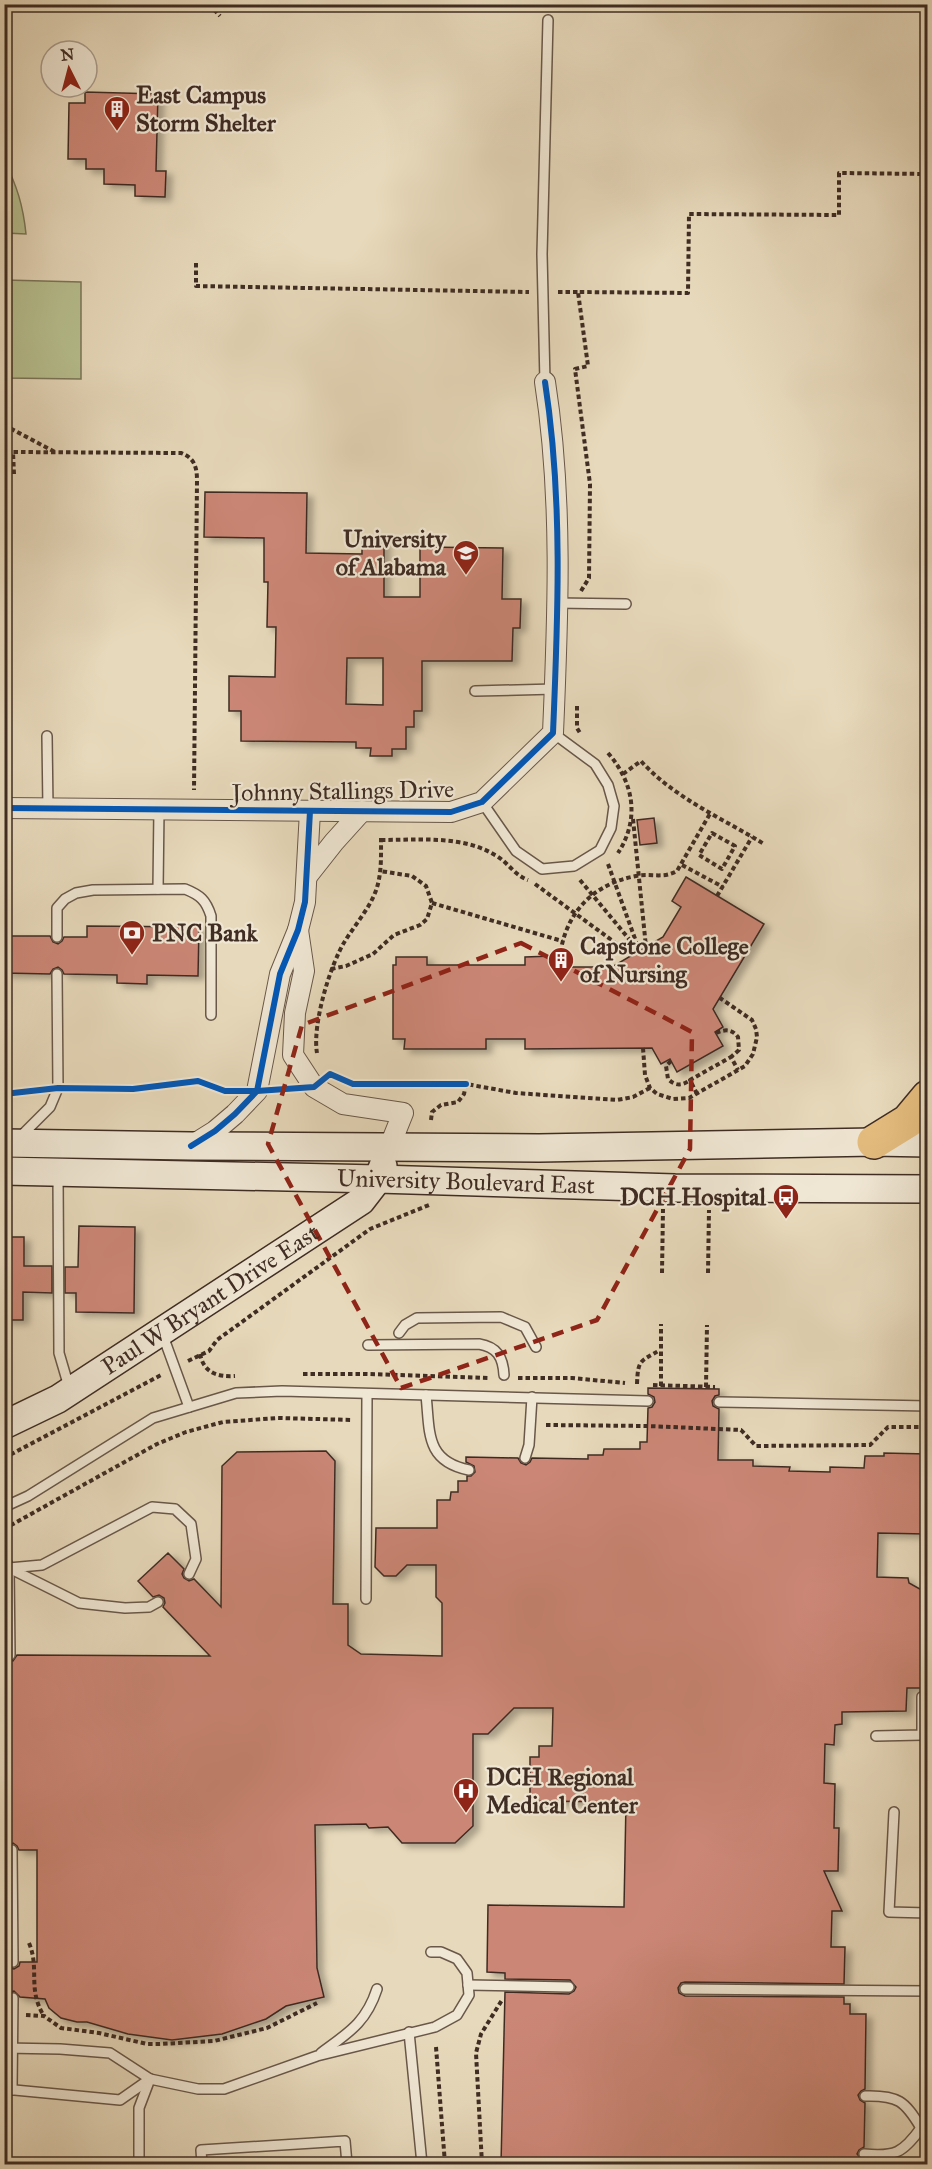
<svg xmlns="http://www.w3.org/2000/svg" width="932" height="2169" viewBox="0 0 932 2169" font-family="'IM FELL Great Primer',serif">
	<style>
		.green { fill: #b7bf8f; stroke: #7b7659; stroke-width: 1.5 }
		.building { fill: #cb8674; stroke: #3f2c23; stroke-width: 1.5; fill-rule: evenodd; filter: url(#shadow) }
		.lines { fill: none; stroke-linecap: round; stroke-linejoin: round }
		.service-casing { stroke: #695749; stroke-width: 12 }
		.minor-casing { stroke: #695749; stroke-width: 22 }
		.secondary-casing { stroke: #3f2c23; stroke-width: 30 }
		.motorway-casing { stroke: #3f2c23; stroke-width: 36 }
		.path { stroke: #3f2c23; stroke-width: 4; stroke-dasharray: 4.5 3; stroke-linecap: butt }
		.service { stroke: #efe6d3; stroke-width: 9 }
		.minor { stroke: #efe6d3; stroke-width: 20 }
		.secondary { stroke: #efe6d3; stroke-width: 27 }
		.motorway { stroke: #e4bc7e; stroke-width: 33 }
		.cycleway-casing { stroke: #efe6d3; stroke-width: 10 }
		.cycleway { stroke: #0057b8; stroke-width: 6 }
		.marked { fill: none; stroke: #8f2418; stroke-width: 4.5; stroke-dasharray: 12 8; stroke-linejoin: round }
		.labels { text-anchor: middle; dominant-baseline: central; stroke-width: 4.5; stroke-linejoin: round; paint-order: stroke }
		.poi-label { font-size: 24px; font-weight: bold; fill: #3f2c23; stroke: #efe6d3; text-anchor: start }
		.street-label { font-size: 24px; fill: #3f2c23; stroke: #efe6d3 }
	</style>
	<defs>
		<filter id="shadow"><feDropShadow dx="6" dy="4" stdDeviation="3" flood-color="#0004"/></filter>
	</defs>
	<rect width="100%" height="100%" fill="#e7d9bb"/>
	<filter id="stains"><feTurbulence type="fractalNoise" baseFrequency=".00333" numOctaves="4"/><feColorMatrix values="0 0 0 0 .2 0 0 0 0 .09 0 0 0 0 .02 0 0 0 .5 -.17"/></filter>
	<radialGradient id="worn" r=".72"><stop offset=".6" stop-color="#630" stop-opacity="0"/><stop offset="1" stop-color="#630" stop-opacity=".3"/></radialGradient>
	<!-- green -->
	<g class="green">
		<path d="M4 160C17 186 23 205 26 234L5 233Z"/>
		<polygon points="5,280 81,282 81,379 5,378"/>
	</g>
	<!-- building -->
	<g class="building">
		<polygon points="85,92 158,94 156,171 166,171 165,197 135,196 135,185 104,184 104,169 86,169 86,159 68,159 69,103 85,103"/>
		<path d="M205 492 307 493 306 553 362 554V541H384V597H420V547L503 548 502 599H521L520 628H513L512 661H422V711H414V727H406V749H392V756H370L371 748H356V742L241 741V711H229V676L275 677 276 627H267L268 582H264V538L204 537ZM347 658H383V705L346 704Z"/>
		<polygon points="654,818 657,843 640,845 637,820"/>
		<polygon points="686,877 764,924 713,1009 723,1027 715,1032 723,1046 677,1072 670,1059 661,1064 652,1048 525,1049 525,1039 486,1039 486,1049 404,1049 405,1039 393,1039 393,965 396,965 396,957 427,957 427,965 525,965 525,957 553,956 553,967 612,967 663,937 681,907 672,901"/>
		<polygon points="87,926 199,927 198,976 147,975 147,984 117,983 117,975 64,974 62,970 58,967 53,969 50,974 4,973 4,936 50,936 53,942 58,944 62,941 64,937 87,937"/>
		<polygon points="79,1226 135,1227 134,1313 76,1312 76,1293 65,1293 65,1267 78,1267"/>
		<polygon points="4,1237 24,1237 24,1266 52,1266 52,1293 23,1292 23,1320 4,1320"/>
		<polygon points="648,1388 719,1389 719,1395 715,1396 712,1401 713,1406 719,1409 718,1460 753,1460 753,1466 790,1467 789,1471 830,1472 830,1467 864,1468 865,1456 884,1456 884,1453 927,1454 925,1534 878,1533 877,1577 908,1578 909,1583 927,1593 927,1688 907,1688 906,1711 842,1712 842,1724 835,1725 834,1745 825,1744 824,1783 835,1784 834,1828 839,1828 838,1871 824,1871 842,1911 832,1911 831,1947 845,1947 844,1984 685,1982 681,1983 678,1988 679,1993 685,1996 844,1997 844,2004 850,2004 850,2014 866,2014 865,2089 861,2091 858,2095 860,2100 865,2103 864,2147 859,2150 857,2154 863,2161 863,2164 501,2164 505,1992 569,1994 574,1991 576,1987 570,1980 505,1979 505,1973 487,1972 488,1905 624,1907 626,1802 530,1801 530,1757 539,1757 539,1746 552,1746 553,1708 514,1708 488,1734 473,1734 473,1826 455,1843 402,1843 388,1827 369,1828 366,1824 315,1825 317,1968 324,1997 286,2006 266,2019 222,2034 172,2040 128,2034 87,2022 77,2022 61,2018 49,2008 45,1999 20,1997 14,1991 9,1992 4,1998 4,1962 9,1968 14,1969 19,1966 20,1962 37,1962 37,1850 19,1850 17,1846 13,1843 8,1845 4,1850 4,1659 13,1661 17,1655 210,1656 163,1607 165,1603 164,1598 159,1595 153,1597 138,1581 168,1553 184,1569 182,1574 184,1578 189,1581 194,1579 221,1607 222,1466 237,1452 326,1451 335,1461 333,1604 348,1604 348,1645 361,1654 442,1656 442,1603 436,1597 436,1565 407,1565 396,1576 384,1576 375,1567 376,1528 437,1528 437,1500 450,1500 451,1492 458,1492 458,1481 467,1481 467,1476 471,1476 475,1472 474,1466 466,1462 466,1457 518,1458 521,1463 526,1465 530,1462 532,1458 588,1459 588,1455 603,1455 604,1449 640,1449 640,1442 647,1442 648,1408 652,1407 655,1402 654,1397 648,1394"/>
	</g>
	<g class="lines">
		<!-- service casing -->
		<g class="service-casing">
			<g id="service">
				<polyline points="545,382 542,254 548,20"/>
				<polyline points="556,603 626,604"/>
				<polyline points="475,691 555,689"/>
				<polyline points="47,736 48,809"/>
				<polyline points="482,802 516,851 542,869 574,866 600,850 611,828 614,806 608,785 595,764 553,733"/>
				<polyline points="158,889 159,809"/>
				<path d="M57 937V908L65 899 76 893 93 890 185 889C200 895 206 900 211 916V1015"/>
				<polyline points="20,1137 50,1107 58,1088 57,974"/>
				<polyline points="58,1175 59,1353 69,1387"/>
				<polyline points="162,1333 189,1407"/>
				<polyline points="399,1333 405,1325 417,1318 501,1317 525,1327 536,1347"/>
				<path d="M368 1345 479 1344C497 1347 503 1357 504 1375"/>
				<path d="M426 1395C430 1432 425 1461 469 1470"/>
				<polyline points="719,1402 928,1406"/>
				<polyline points="525,1458 529,1445 532,1397"/>
				<polyline points="4,1507 28,1496 153,1418 236,1393 282,1391 648,1401"/>
				<polyline points="4,1556 9,1568 10,1655"/>
				<polyline points="366,1599 367,1394"/>
				<polyline points="158,1602 149,1607 125,1608 79,1603 9,1568 42,1565 152,1507 175,1509 191,1524 196,1559 189,1574"/>
				<polyline points="876,1736 922,1735 922,1697 928,1696"/>
				<polyline points="894,1812 889,1912 928,1913"/>
				<polyline points="12,1850 13,1962"/>
				<polyline points="468,1985 569,1987"/>
				<polyline points="685,1989 928,1991"/>
				<polyline points="409,2032 422,2164"/>
				<polyline points="4,2048 60,2049 110,2053 150,2079 198,2089 224,2089 317,2056 435,2027 457,2015 469,1995 467,1973 457,1959 441,1952 431,1952"/>
				<path d="M321 2053C348 2033 366 2023 377 1989"/>
				<polyline points="4,2089 120,2100 150,2079"/>
				<polyline points="12,2090 13,1998"/>
				<path d="M865 2096C898 2095 905 2101 921 2128L928 2129"/>
				<path d="M864 2154C895 2157 903 2153 921 2128"/>
				<polyline points="139,2164 139,2108 150,2079"/>
				<polyline points="202,2164 201,2150 345,2141 347,2164"/>
			</g>
		</g>
		<!-- minor casing -->
		<g class="minor-casing">
			<g id="minor">
				<path d="M4 808 451 812 482 802 553 733C558 617 563 498 545 382"/>
				<polyline points="308,875 334,842 362,811"/>
				<polyline points="298,930 304,971 295,1013 293,1055 314,1087 343,1104 403,1113 389,1148"/>
				<polyline points="191,1146 215,1131 235,1114 257,1091 280,974 298,930 305,902 310,811"/>
			</g>
		</g>
		<!-- secondary casing -->
		<g class="secondary-casing">
			<g id="secondary">
				<polyline points="4,1143 191,1146 539,1148 874,1142 928,1143"/>
				<path id="s1" d="M4 1171 378 1179 675 1188 928 1189"/>
				<path id="s2" d="M4 1425 58 1399 361 1201 378 1179 383 1166"/>
			</g>
		</g>
		<!-- motorway casing -->
		<g class="motorway-casing">
			<polyline id="motorway" points="874,1142 908,1121 928,1097"/>
		</g>
		<!-- path -->
		<g class="path">
			<polyline points="209,4 220,16"/>
			<polyline points="196,263 196,286 529,292"/>
			<polyline points="558,292 578,292"/>
			<polyline points="4,425 55,452"/>
			<path d="M14 474 13 452 181 453C195 458 197 468 197 481L194 790"/>
			<polyline points="581,591 589,578 590,484 575,369 588,366 578,292 688,293 689,214 839,215 839,173 928,174"/>
			<polyline points="577,706 577,728 580,733"/>
			<path d="M608 753C634 783 640 819 618 853"/>
			<path d="M623 774 641 761C674 798 722 818 764 844"/>
			<polyline points="633,819 646,947"/>
			<polygon points="712,833 735,846 722,869 699,855"/>
			<path d="M381 840C419 840 462 835 495 855 508 862 514 875 528 880"/>
			<polyline points="608,864 638,947"/>
			<polyline points="4,865 9,865 10,826"/>
			<polyline points="682,865 723,887"/>
			<polyline points="580,880 639,951"/>
			<polyline points="535,884 632,955"/>
			<polyline points="717,896 752,837"/>
			<polyline points="432,903 562,941"/>
			<path d="M559 967C561 919 588 885 636 876 651 873 663 879 677 871L711 812"/>
			<polyline points="331,969 346,966 373,954 394,935 420,925 427,919 432,903 426,886 412,876 380,871"/>
			<path d="M716 1033C725 1029 732 1029 738 1037L739 1050 731 1057"/>
			<polyline points="643,1048 645,1075 650,1088 657,1094 673,1099 689,1098 745,1066 753,1054 757,1037 756,1029 752,1020 720,998"/>
			<path d="M317 1053C312 1025 330 965 345 941 355 925 368 910 375 893 382 876 381 856 381 838"/>
			<path d="M671 1061 666 1066 668 1079C675 1086 682 1086 690 1080"/>
			<polyline points="697,1094 690,1080 731,1057 738,1070"/>
			<polyline points="431,1120 432,1112 441,1105 458,1102 464,1094 466,1084 516,1093 617,1100 633,1097 650,1088"/>
			<polyline points="662,1273 663,1209"/>
			<polyline points="708,1273 709,1210"/>
			<path d="M200 1354C204 1373 217 1377 235 1376"/>
			<polyline points="188,1361 209,1351 217,1340 370,1229 429,1205"/>
			<polyline points="303,1374 367,1374 490,1378"/>
			<polyline points="518,1378 572,1378 625,1383"/>
			<path d="M637 1384C638 1359 640 1362 660 1350"/>
			<polyline points="653,1385 715,1387"/>
			<polyline points="661,1386 661,1324"/>
			<polyline points="706,1387 707,1325"/>
			<polyline points="546,1425 648,1426 741,1430 756,1446 870,1445 888,1427 928,1427"/>
			<polyline points="4,1458 163,1374"/>
			<polyline points="4,1529 157,1444 186,1432 223,1422 278,1418 353,1420"/>
			<path d="M29 1943C40 1969 27 1989 44 2016"/>
			<polyline points="26,2015 44,2016 61,2028 99,2033 147,2044 160,2044 214,2041 267,2028 317,2003"/>
			<polyline points="436,2047 445,2164"/>
			<polyline points="482,2164 476,2053 481,2034 502,2000"/>
		</g>
		<!-- service -->
		<use href="#service" class="service"/>
		<!-- minor -->
		<use href="#minor" class="minor"/>
		<!-- secondary -->
		<use href="#secondary" class="secondary"/>
		<!-- motorway -->
		<use href="#motorway" class="motorway"/>
		<!-- cycleway casing -->
		<g class="cycleway-casing">
			<g id="cycleway">
				<path d="M4 808 451 812 482 802 553 733C558 617 563 498 545 382"/>
				<polyline points="4,1094 58,1088 133,1089 198,1081 225,1091 257,1091 314,1087 330,1074 353,1084 466,1084"/>
				<polyline points="191,1146 215,1131 235,1114 257,1091 280,974 298,930 305,902 310,811"/>
			</g>
		</g>
		<!-- cycleway -->
		<use href="#cycleway" class="cycleway"/>
	</g>
	<!-- marked area -->
	<path class="marked" d="M521 943 692 1032 690 1149 597 1320 401 1388 268 1144 302 1025Z"/>
	<!-- icons -->
	<defs>
		<g id="building-pin" transform="scale(1.35)"><path d="M0 17L-7.5 6A9.5 9.5 0 1 1 7.5 6Z" fill="#8f2418" stroke="#efe6d3"/><path d="M-4-6H4V6H1V3H-1V6H-4ZM-2.5-4.3h1.7v1.8h-1.7ZM.8-4.3h1.7v1.8H.8ZM-2.5-1h1.7V.8h-1.7ZM.8-1h1.7V.8H.8Z" fill="#fff"/></g>
		<g id="university-pin" transform="scale(1.35)"><path d="M0 17L-7.5 6A9.5 9.5 0 1 1 7.5 6Z" fill="#8f2418" stroke="#efe6d3"/><path d="M0-5L7-2L0 1L-7-2ZM-4 1L0 2.5L4 1V4Q0 6-4 4Z" fill="#fff"/></g>
		<g id="bank-pin" transform="scale(1.35)"><path d="M0 17L-7.5 6A9.5 9.5 0 1 1 7.5 6Z" fill="#8f2418" stroke="#efe6d3"/><path d="M-6-4H6V4H-6ZM0-2.3a2.3 2.3 0 1 0 0 4.6a2.3 2.3 0 1 0 0-4.6Z" fill="#fff"/></g>
		<g id="bus-pin" transform="scale(1.35)"><path d="M0 17L-7.5 6A9.5 9.5 0 1 1 7.5 6Z" fill="#8f2418" stroke="#efe6d3"/><path d="M-5-6H5V4H4V6H2V4H-2V6H-4V4H-5ZM-3.5-4V0h7V-4ZM-3.5 1.2v1.5H-2V1.2ZM2 1.2v1.5H3.5V1.2Z" fill="#fff"/></g>
		<g id="hospital-pin" transform="scale(1.35)"><path d="M0 17L-7.5 6A9.5 9.5 0 1 1 7.5 6Z" fill="#8f2418" stroke="#efe6d3"/><path d="M-5-5h3v3.5h4V-5h3V5h-3V1.5h-4V5h-3Z" fill="#fff"/></g>
	</defs>
	<g fill-rule="evenodd">
		<use href="#building-pin" x="117" y="109"/>
		<use href="#university-pin" x="466" y="553"/>
		<use href="#bank-pin" x="132" y="933"/>
		<use href="#building-pin" x="561" y="960"/>
		<use href="#bus-pin" x="786" y="1197"/>
		<use href="#hospital-pin" x="466" y="1791"/>
	</g>
	<g class="labels">
		<!-- poi labels -->
		<g class="poi-label">
			<text x="136" y="95">East Campus<tspan x="136" dy="28">Storm Shelter</tspan></text>
			<text x="446" y="539" text-anchor="end">University<tspan x="446" dy="28">of Alabama</tspan></text>
			<text x="152" y="933">PNC Bank</text>
			<text x="580" y="946">Capstone College<tspan x="580" dy="28">of Nursing</tspan></text>
			<text x="766" y="1197" text-anchor="end">DCH Hospital</text>
			<text x="486" y="1777">DCH Regional<tspan x="486" dy="28">Medical Center</tspan></text>
		</g>
		<!-- street labels -->
		<g class="street-label">
			<text transform="translate(343 791) rotate(-1)">Johnny Stallings Drive</text>
			<text stroke="none"><textPath href="#s1" startOffset="462">University Boulevard East</textPath></text>
			<text stroke="none"><textPath href="#s2" startOffset="242">Paul W Bryant Drive East</textPath></text>
		</g>
	</g>
	<!-- margin -->
	<rect width="932" height="2169" fill="none" stroke="#e7d9bb" stroke-width="24"/>
	<rect x="6" y="6" width="920" height="2157" fill="none" stroke="#3f2c23" stroke-width="3"/>
	<rect x="12" y="12" width="908" height="2145" fill="none" stroke="#3f2c23" stroke-width="1.5"/>
	<!-- north arrow -->
	<g transform="translate(69 69) rotate(354)"><circle r="28" fill="#efe6d3" stroke="#a99c8d" stroke-width="1.5"/>
	<path d="M0-4.5L10 22L0 15L-10 22Z" fill="#8f2418"/>
	<text y="-9" font-size="16" font-weight="bold" text-anchor="middle" fill="#3f2c23">N</text>
	</g>
	<rect width="100%" height="100%" filter="url(#stains)"/>
	<rect width="100%" height="100%" fill="url(#worn)"/>
</svg>
